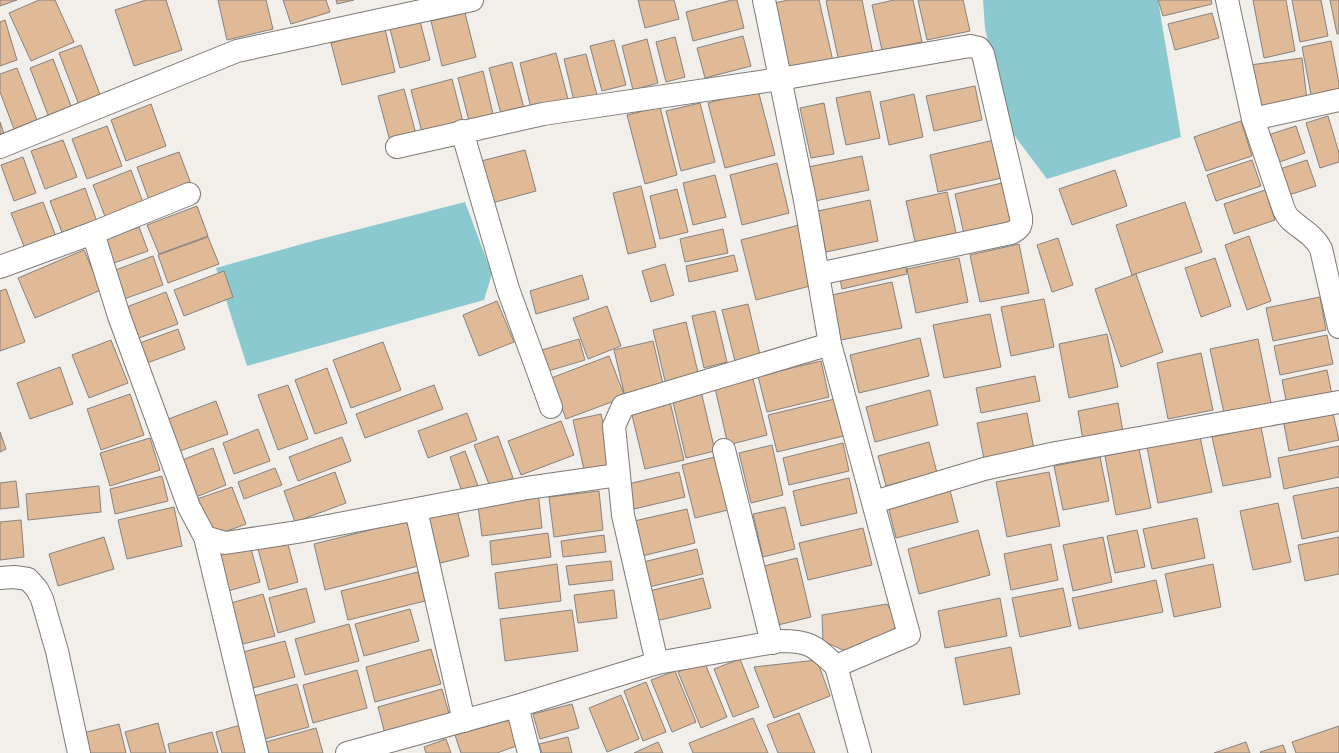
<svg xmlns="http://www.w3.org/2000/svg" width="1339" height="753" viewBox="0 0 1339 753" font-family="'Titillium Web',sans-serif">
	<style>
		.water { fill: #8ac9cf }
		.building { fill: #e0b996; stroke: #86827f }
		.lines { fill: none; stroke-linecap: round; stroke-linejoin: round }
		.minor-casing { stroke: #7d7976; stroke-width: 24 }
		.minor { stroke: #fff; stroke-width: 22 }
	</style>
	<rect width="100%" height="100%" fill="#f2eeea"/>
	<!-- water -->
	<g class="water">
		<polygon points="983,0 1158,0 1181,137 1047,179 1008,127 985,28"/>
		<polygon points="465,202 492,274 484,300 247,366 216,268 313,241"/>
	</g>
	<!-- building -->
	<g class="building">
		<polygon points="0,0 17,0 0,6"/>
		<polygon points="39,0 55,0 74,42 31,61 9,13"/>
		<polygon points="146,0 166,0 182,50 134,66 115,10"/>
		<polygon points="218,0 266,0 273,29 227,40"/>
		<polygon points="283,0 326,0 330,12 291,24"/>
		<polygon points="336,0 354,0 337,4"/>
		<polygon points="638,0 674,0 679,19 645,28"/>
		<polygon points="732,0 737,0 744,28 693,41 686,12"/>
		<polygon points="789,0 819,0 833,61 788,71 774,3"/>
		<polygon points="828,0 862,0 873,54 839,62 826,1"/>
		<polygon points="894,0 913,0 922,42 882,50 872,5"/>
		<polygon points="918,0 963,0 970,31 927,40"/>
		<polygon points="1158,0 1211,0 1212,4 1163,16"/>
		<polygon points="1253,0 1286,0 1295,51 1264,58"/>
		<polygon points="1292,0 1321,0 1328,36 1300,42"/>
		<polygon points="1330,0 1339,0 1339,34 1337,34"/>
		<polygon points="465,13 476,57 442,66 431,21"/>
		<polygon points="1212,13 1219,38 1175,50 1168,24"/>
		<polygon points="5,20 17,60 0,66 0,22"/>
		<polygon points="420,21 430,60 400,68 390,29"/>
		<polygon points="385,29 395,72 342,85 331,43"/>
		<polygon points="743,36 751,66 705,78 697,48"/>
		<polygon points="675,37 685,77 666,82 656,42"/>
		<polygon points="647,39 658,83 633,90 622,46"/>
		<polygon points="614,40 626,85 602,91 590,46"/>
		<polygon points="1331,41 1339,83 1339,94 1312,100 1302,47"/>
		<polygon points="81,45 101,97 79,105 59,53"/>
		<polygon points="556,53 569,103 532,112 520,63"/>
		<polygon points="586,54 597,95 574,101 564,59"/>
		<polygon points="1302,58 1307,100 1255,107 1250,65"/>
		<polygon points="53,59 73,111 50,120 30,68"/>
		<polygon points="512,62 525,112 502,118 489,68"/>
		<polygon points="17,68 37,120 14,129 0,92 0,74"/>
		<polygon points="483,71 493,114 469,121 458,78"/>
		<polygon points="452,79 463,122 422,132 411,90"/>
		<polygon points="975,86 982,120 934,131 926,96"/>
		<polygon points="404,89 416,134 390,141 378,96"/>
		<polygon points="758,90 775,155 725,168 708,103"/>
		<polygon points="870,91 880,138 846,145 836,98"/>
		<polygon points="914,94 923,137 889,145 880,102"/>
		<polygon points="700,103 715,162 681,171 666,111"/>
		<polygon points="824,103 834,154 811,158 800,108"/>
		<polygon points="151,104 166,146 126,161 111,120"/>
		<polygon points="660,107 677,175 645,184 627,115"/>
		<polygon points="1328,116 1339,153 1339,162 1320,168 1306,123"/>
		<polygon points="1241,121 1252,156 1206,171 1194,137"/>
		<polygon points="0,122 4,133 0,134"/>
		<polygon points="107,126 122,166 87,179 72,139"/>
		<polygon points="1296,126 1305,153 1277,163 1268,135"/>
		<polygon points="63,140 77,177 45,189 31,151"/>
		<polygon points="994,140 1002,178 938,192 930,155"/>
		<polygon points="525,150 536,191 492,203 481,161"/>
		<polygon points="179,152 191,184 149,200 137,167"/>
		<polygon points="862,156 869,190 815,201 808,167"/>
		<polygon points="23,157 36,193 14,201 1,165"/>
		<polygon points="1252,160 1261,186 1216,201 1207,175"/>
		<polygon points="1307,160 1316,186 1286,196 1277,170"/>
		<polygon points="777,163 789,213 742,225 730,175"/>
		<polygon points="131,170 144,205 106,219 93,185"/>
		<polygon points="1115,170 1127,206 1072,225 1059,189"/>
		<polygon points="715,175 726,217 693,225 683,183"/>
		<polygon points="1002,183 1011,224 964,234 955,194"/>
		<polygon points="641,186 656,247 628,254 613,193"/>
		<polygon points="85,188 97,222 63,235 50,201"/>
		<polygon points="677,189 688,232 660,239 650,196"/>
		<polygon points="1265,190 1275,220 1234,234 1224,204"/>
		<polygon points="947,192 957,237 916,246 906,201"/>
		<polygon points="870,200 878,241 826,252 818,211"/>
		<polygon points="43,202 58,242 27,254 11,213"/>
		<polygon points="1185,202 1202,252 1132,275 1116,225"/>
		<polygon points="197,206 208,236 159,254 147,225"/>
		<polygon points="799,225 814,285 756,300 741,240"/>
		<polygon points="139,227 148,251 114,263 105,240"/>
		<polygon points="723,229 728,253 685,262 680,239"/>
		<polygon points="1249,236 1271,301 1247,310 1225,245"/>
		<polygon points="208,237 219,264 168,283 158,255"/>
		<polygon points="1058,238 1073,285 1052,292 1037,245"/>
		<polygon points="1019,244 1029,293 980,302 970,255"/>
		<polygon points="84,250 101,290 35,318 18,278"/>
		<polygon points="734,255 738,271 689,282 686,266"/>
		<polygon points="153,256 163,285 124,299 113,271"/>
		<polygon points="959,258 968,302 916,313 907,269"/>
		<polygon points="1215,258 1231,306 1201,317 1185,268"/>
		<polygon points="905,260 907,274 842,289 839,274"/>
		<polygon points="665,264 674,295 651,302 642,271"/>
		<polygon points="224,271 233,297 184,316 174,290"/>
		<polygon points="1136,274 1163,352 1121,367 1095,289"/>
		<polygon points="582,275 589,299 536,314 530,291"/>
		<polygon points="892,282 902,328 841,340 832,295"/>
		<polygon points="6,289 25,342 0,351 0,291"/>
		<polygon points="166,292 178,324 136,339 124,308"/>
		<polygon points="1320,297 1326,330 1273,341 1266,308"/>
		<polygon points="1044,299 1054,347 1011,356 1001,307"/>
		<polygon points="497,301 514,342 479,356 463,315"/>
		<polygon points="748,304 761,359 736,365 722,310"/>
		<polygon points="607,306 621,346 588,359 573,318"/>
		<polygon points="715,311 727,362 704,368 692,316"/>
		<polygon points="990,314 1001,367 944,378 933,325"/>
		<polygon points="686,322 699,377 666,385 653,330"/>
		<polygon points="178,329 185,349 147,363 140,343"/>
		<polygon points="1107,334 1118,387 1069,398 1059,344"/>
		<polygon points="1327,335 1333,364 1280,375 1274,346"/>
		<polygon points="920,338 929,376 859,393 850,355"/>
		<polygon points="579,339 585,360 548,371 542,350"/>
		<polygon points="1258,339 1271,403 1224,413 1210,349"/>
		<polygon points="111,340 128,383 89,398 72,355"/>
		<polygon points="653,341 664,388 625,397 614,350"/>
		<polygon points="383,342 401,390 351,408 333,360"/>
		<polygon points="1201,353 1213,410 1168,419 1157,363"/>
		<polygon points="609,356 625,397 566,419 551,378"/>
		<polygon points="821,361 829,397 767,412 758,376"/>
		<polygon points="60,367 73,404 30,419 17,383"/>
		<polygon points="327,368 347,423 315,434 295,380"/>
		<polygon points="1327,370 1332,395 1287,405 1282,380"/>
		<polygon points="1035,376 1040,401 981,413 976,388"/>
		<polygon points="753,379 767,435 728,445 715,388"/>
		<polygon points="288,385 308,439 278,450 258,395"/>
		<polygon points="434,385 443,409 365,438 356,414"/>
		<polygon points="930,390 938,425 875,442 866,407"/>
		<polygon points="701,391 715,451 686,458 672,398"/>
		<polygon points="130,394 144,435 101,450 87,409"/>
		<polygon points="839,398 848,435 777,452 768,415"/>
		<polygon points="216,401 228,434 177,452 166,420"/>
		<polygon points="670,402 684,460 645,469 631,411"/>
		<polygon points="1118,403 1123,432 1083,440 1078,411"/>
		<polygon points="1332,409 1339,440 1289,451 1283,419"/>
		<polygon points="467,413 477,440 428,458 418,431"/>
		<polygon points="1027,413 1034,449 984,459 977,423"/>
		<polygon points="601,414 613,467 585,474 573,420"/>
		<polygon points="561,421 574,455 521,475 508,441"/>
		<polygon points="1261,427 1271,477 1223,486 1212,437"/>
		<polygon points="258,429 270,461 234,474 223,443"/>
		<polygon points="0,432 6,449 0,452"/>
		<polygon points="498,436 513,478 490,487 474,445"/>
		<polygon points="342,437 351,461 298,481 289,457"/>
		<polygon points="1200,437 1212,492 1158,503 1147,447"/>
		<polygon points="150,438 160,470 110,486 100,453"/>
		<polygon points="929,442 937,473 886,486 878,456"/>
		<polygon points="843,443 849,471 789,485 783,458"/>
		<polygon points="772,445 783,495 751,503 739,453"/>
		<polygon points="1339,446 1339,477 1284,489 1278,458"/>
		<polygon points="213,448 226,485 191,499 177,462"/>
		<polygon points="1139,449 1151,508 1116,515 1105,456"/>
		<polygon points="465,451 478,486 462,492 450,457"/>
		<polygon points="719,456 732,509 695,518 682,465"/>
		<polygon points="1100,457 1109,501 1063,510 1054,466"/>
		<polygon points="275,468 282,485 244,499 238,482"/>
		<polygon points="335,472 346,503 295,522 284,491"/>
		<polygon points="679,472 685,497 634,509 628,484"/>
		<polygon points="1049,472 1060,526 1007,537 996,482"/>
		<polygon points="162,476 168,501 115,514 110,489"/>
		<polygon points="849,478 857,513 801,526 793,491"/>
		<polygon points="16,481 19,507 0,509 0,483"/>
		<polygon points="99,486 101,512 28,520 26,494"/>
		<polygon points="232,487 246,524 211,537 197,499"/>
		<polygon points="1339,487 1339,531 1302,539 1293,496"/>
		<polygon points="950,490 958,522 896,538 888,506"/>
		<polygon points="538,491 542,528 482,536 477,498"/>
		<polygon points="599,491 603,530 554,537 549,497"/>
		<polygon points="1278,503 1291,562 1253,570 1240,511"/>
		<polygon points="174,507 182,546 127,559 118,520"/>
		<polygon points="785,507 795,549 763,557 753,514"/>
		<polygon points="687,509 695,543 642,556 634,521"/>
		<polygon points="457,510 469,556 432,565 420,519"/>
		<polygon points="1197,518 1205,558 1152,569 1143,529"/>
		<polygon points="21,520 24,557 0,560 0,522"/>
		<polygon points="410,520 422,565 325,590 314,544"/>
		<polygon points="863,528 872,565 808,580 799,543"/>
		<polygon points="978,530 990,575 919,594 908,549"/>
		<polygon points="1137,530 1145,567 1115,573 1107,536"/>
		<polygon points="548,533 551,557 492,565 490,541"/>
		<polygon points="604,535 606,552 563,557 561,541"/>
		<polygon points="104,537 114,569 58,586 49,554"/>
		<polygon points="286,537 298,582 269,590 257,545"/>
		<polygon points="1103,537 1112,582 1073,591 1063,545"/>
		<polygon points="1339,537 1339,574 1305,581 1298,545"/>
		<polygon points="1051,544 1058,580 1011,590 1004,554"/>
		<polygon points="250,545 260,582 228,591 218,554"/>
		<polygon points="697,549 703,574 645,588 639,563"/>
		<polygon points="797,558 811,617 778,625 764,566"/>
		<polygon points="611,561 613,580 569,585 566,566"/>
		<polygon points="557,564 561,601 499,609 495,573"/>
		<polygon points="1213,564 1221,607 1174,617 1165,574"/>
		<polygon points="418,572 425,601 348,620 341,591"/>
		<polygon points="703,578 711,608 656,621 649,591"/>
		<polygon points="1156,580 1163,612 1079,629 1072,598"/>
		<polygon points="306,588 315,622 278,633 269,598"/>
		<polygon points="1063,588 1071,626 1020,637 1012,598"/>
		<polygon points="614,590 617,618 578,623 574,595"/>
		<polygon points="263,594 275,636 243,644 231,603"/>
		<polygon points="1000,598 1007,636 945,648 938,611"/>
		<polygon points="887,604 899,624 873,647 843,650 823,641 822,615"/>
		<polygon points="410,609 419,641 364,656 355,624"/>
		<polygon points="572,610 578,651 505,661 500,619"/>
		<polygon points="349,624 359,661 305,675 295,639"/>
		<polygon points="285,641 295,677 253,688 243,652"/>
		<polygon points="1011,647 1020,694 964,705 955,658"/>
		<polygon points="431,649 441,684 375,702 366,667"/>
		<polygon points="740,659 759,707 733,717 714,669"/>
		<polygon points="817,660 830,696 774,718 754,667"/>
		<polygon points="704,661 727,717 701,728 678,672"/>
		<polygon points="357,670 367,708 313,723 303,685"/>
		<polygon points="675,671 696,722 672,732 651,680"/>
		<polygon points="646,682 666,732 643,741 624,691"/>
		<polygon points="297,684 309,727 261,740 250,697"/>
		<polygon points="442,689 450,717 385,734 378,707"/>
		<polygon points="621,695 639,739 607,752 589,708"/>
		<polygon points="572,704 579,728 540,739 533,714"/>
		<polygon points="799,713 815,753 778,753 767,725"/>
		<polygon points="509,716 519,745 497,753 461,753 455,735"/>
		<polygon points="753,718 768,753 693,753 689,743"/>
		<polygon points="158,723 166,753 131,753 125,732"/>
		<polygon points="119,724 126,753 83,753 79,734"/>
		<polygon points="244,724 252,753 222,753 216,732"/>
		<polygon points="1339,726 1339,753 1296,753 1292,742"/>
		<polygon points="316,728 323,753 269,753 266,742"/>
		<polygon points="212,732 218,753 170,753 168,744"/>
		<polygon points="568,737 572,753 542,753 539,744"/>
		<polygon points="446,739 451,753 426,753 424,747"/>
		<polygon points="658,742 663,753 634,753"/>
		<polygon points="1246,742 1250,753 1214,753"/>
		<polygon points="1283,745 1286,753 1261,753 1260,752"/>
	</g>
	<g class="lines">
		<!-- minor casing -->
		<g class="minor-casing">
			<g id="minor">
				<polyline points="764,0 805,200 830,344 909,635 836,666 860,753"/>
				<path d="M1227 0 1253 119 1284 210C1286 214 1288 218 1291 220 1302 230 1314 235 1321 249L1339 327"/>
				<polyline points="1253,119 1339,100"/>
				<polyline points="462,131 508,289 551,407"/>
				<polyline points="0,147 237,51 472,0"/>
				<path d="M397 147 543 114 780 79 970 46 979 48 983 54 1021 217C1022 226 1019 229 1011 233L818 274"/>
				<polyline points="93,233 189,194"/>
				<polyline points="0,267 93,233 119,316 189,507 205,537 225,543 297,532 527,488 618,475"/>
				<polyline points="724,450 772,643"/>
				<polyline points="874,502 984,469 1056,453 1339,402"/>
				<polyline points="416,510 464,721"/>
				<polyline points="205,537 257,753"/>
				<polyline points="0,578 14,577 28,579 37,589 42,599 57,651 79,753"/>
				<polyline points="657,663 623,515 614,426 623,406 830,344"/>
				<polyline points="517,706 529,753"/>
				<path d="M347 753 517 706 657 663 780 641C811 641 814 646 836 666"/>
			</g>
		</g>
		<!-- minor -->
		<use href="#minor" class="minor"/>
	</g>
</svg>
